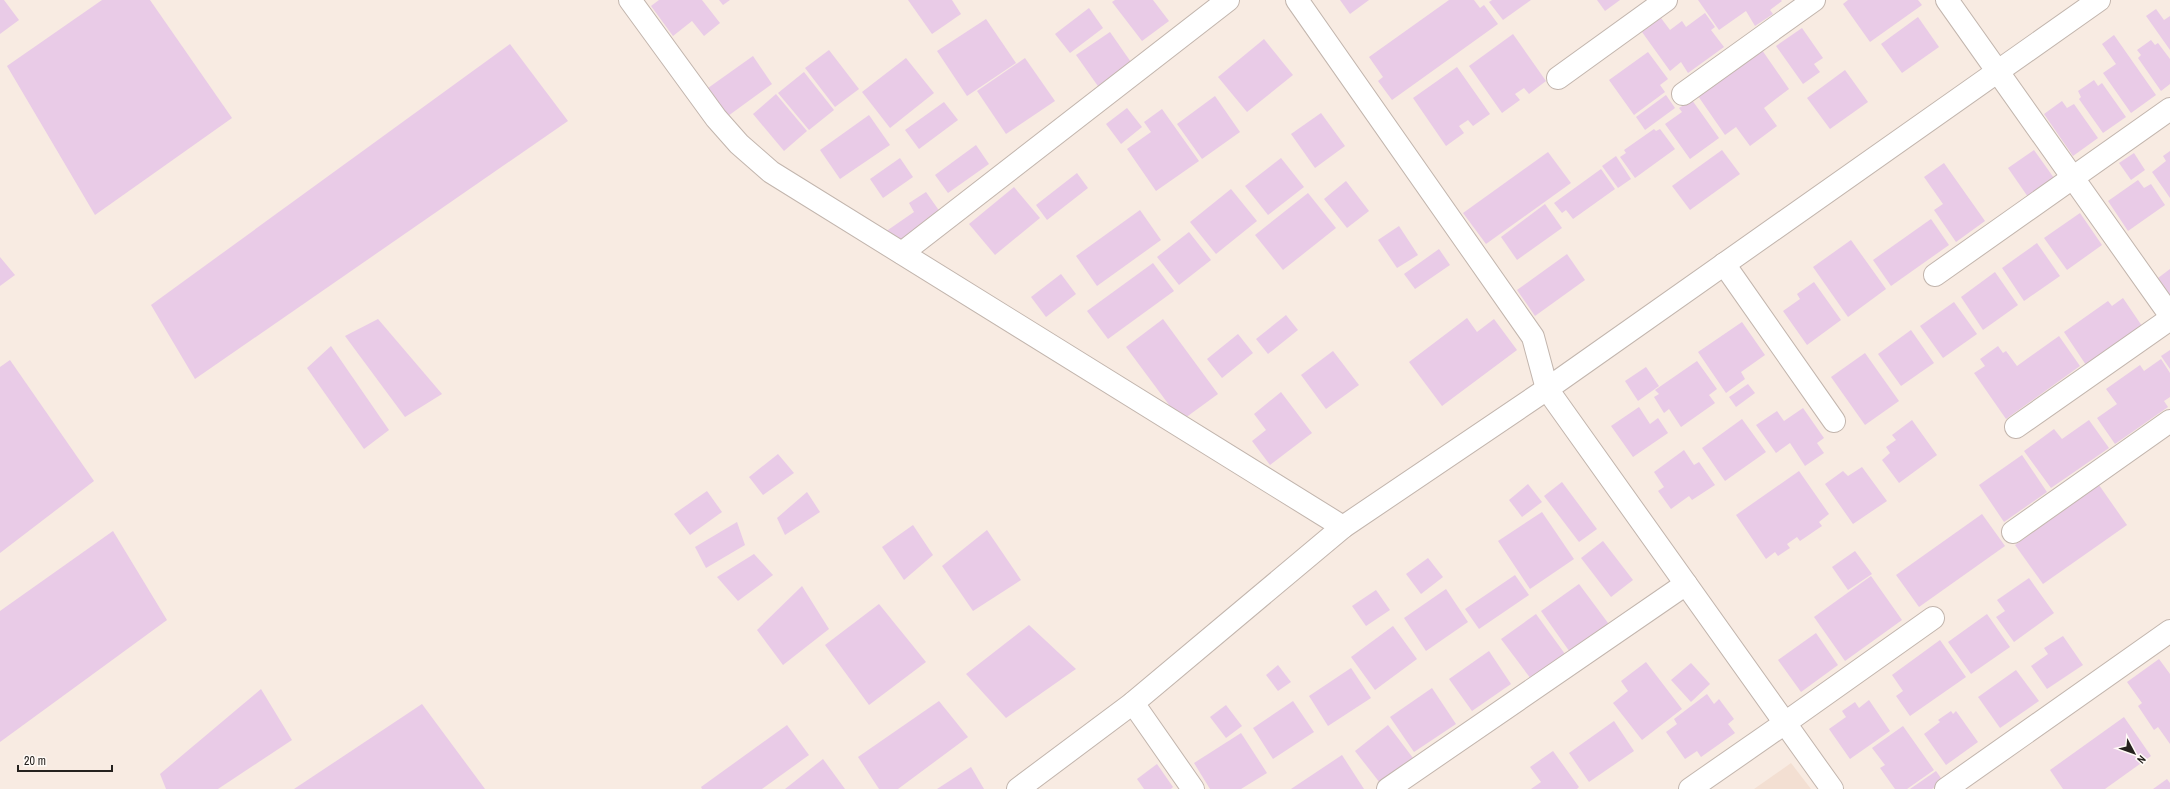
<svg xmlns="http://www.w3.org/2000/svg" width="2170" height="789" viewBox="0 0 2170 789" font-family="'Archivo Narrow',sans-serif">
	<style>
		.built { fill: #f3dfd2 }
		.building { fill: #e9cbe7 }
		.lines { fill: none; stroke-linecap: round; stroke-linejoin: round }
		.street-casing { stroke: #c2b5ad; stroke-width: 24 }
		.secondary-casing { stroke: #c2b5ad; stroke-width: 24 }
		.street { stroke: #fff; stroke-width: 22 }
		.secondary { stroke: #fff; stroke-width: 22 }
	</style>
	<rect width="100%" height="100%" fill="#f8ebe2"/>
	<!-- built -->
	<polygon class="built" points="1791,763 1811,789 1754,789"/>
	<!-- building -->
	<g class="building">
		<polygon points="0,0 4,0 19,20 0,34"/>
		<polygon points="102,0 150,0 232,118 95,215 7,66"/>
		<polygon points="659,0 702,0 720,23 704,36 692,21 673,36 651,6"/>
		<polygon points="719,0 730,0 723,5"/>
		<polygon points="908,0 952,0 961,14 932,34"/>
		<polygon points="1115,0 1153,0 1169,21 1142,41 1112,2"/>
		<polygon points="1340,0 1369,0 1350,14"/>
		<polygon points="1449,0 1474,0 1480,8 1484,5 1498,24 1392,100 1378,81 1383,77 1369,57"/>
		<polygon points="1492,0 1531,0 1503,20 1489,2"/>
		<polygon points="1597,0 1620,0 1605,11"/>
		<polygon points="1698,0 1781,0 1782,1 1770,10 1773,14 1755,26 1746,11 1719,30"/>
		<polygon points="1848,0 1918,0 1922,5 1870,42 1843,4"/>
		<polygon points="1089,8 1103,28 1070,53 1055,34"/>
		<polygon points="2156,9 2164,20 2170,16 2170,50 2146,16"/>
		<polygon points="1705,13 1715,27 1711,30 1724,47 1688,73 1681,62 1670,71 1642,32 1661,18 1670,30 1682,21 1686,27"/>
		<polygon points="1918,17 1939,47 1902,73 1881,44"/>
		<polygon points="986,19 1016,63 967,96 937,51"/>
		<polygon points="1802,28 1823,58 1814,64 1820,72 1803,84 1776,46"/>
		<polygon points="1110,32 1133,65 1100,89 1076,55"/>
		<polygon points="1513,34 1546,81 1529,94 1524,88 1515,94 1520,100 1502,113 1469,66"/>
		<polygon points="2114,35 2156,95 2131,113 2103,73 2116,64 2102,44"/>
		<polygon points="1264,39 1293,75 1247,112 1218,77"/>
		<polygon points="2151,40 2155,45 2158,43 2170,59 2170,84 2161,91 2138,58 2141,55 2137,50"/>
		<polygon points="510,44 568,121 195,379 151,305"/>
		<polygon points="829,50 859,89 835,107 805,68"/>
		<polygon points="1762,50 1789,89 1764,108 1777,126 1750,146 1736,127 1725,135 1698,96"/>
		<polygon points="1648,52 1668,79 1660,85 1665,92 1634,115 1609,80"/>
		<polygon points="753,56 772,84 728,116 708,88"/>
		<polygon points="906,58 934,93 890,128 862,92"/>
		<polygon points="1025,58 1055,101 1006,134 977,91"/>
		<polygon points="1457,67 1490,114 1473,126 1468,120 1459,126 1464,133 1446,146 1413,98"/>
		<polygon points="1845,70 1868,102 1830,129 1807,98"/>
		<polygon points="804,72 834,110 809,130 778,93"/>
		<polygon points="2094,80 2098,86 2102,83 2126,117 2103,133 2079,99 2081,97 2078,91"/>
		<polygon points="776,94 807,131 784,151 753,114"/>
		<polygon points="1666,95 1675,108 1645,130 1636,117"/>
		<polygon points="1215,96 1240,132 1202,159 1177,124"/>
		<polygon points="1692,100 1719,138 1690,159 1665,124 1682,112 1679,108"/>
		<polygon points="2062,101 2067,108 2074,104 2098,138 2073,156 2044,114"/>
		<polygon points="944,102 958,120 919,149 905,130"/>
		<polygon points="1127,108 1142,127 1121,144 1106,124"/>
		<polygon points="1162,109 1199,161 1156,191 1127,149 1151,132 1144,122"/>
		<polygon points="1321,113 1345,146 1315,168 1291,134"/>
		<polygon points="869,115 890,145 840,179 820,150"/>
		<polygon points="1654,129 1656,131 1660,129 1675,149 1635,178 1620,157 1626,153 1624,150"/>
		<polygon points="976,145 989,164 948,193 935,175"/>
		<polygon points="1722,150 1740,174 1690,210 1672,186"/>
		<polygon points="2034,150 2054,178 2028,197 2008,168"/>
		<polygon points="2170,151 2170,198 2152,172 2166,161 2163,156"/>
		<polygon points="1548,152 1571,183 1486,244 1463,213"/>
		<polygon points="2134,153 2145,170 2131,180 2119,163"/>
		<polygon points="1616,156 1631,179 1618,188 1602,166"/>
		<polygon points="900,158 913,177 883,198 870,179"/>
		<polygon points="1281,158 1304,187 1268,215 1245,186"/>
		<polygon points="1944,163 1985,221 1956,242 1934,210 1943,204 1924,177"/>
		<polygon points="1601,169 1615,189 1573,219 1566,210 1562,213 1554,203"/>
		<polygon points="1077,173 1088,188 1047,220 1036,205"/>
		<polygon points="2138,180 2144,188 2151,184 2165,205 2128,231 2108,201"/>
		<polygon points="1346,181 1369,211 1347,228 1324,199"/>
		<polygon points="1014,187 1040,218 995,255 969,224"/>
		<polygon points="1231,189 1257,221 1216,254 1190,222"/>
		<polygon points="926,192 945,219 923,224 894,245 885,232 914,212 909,203"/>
		<polygon points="1308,193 1336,228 1283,270 1255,235"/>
		<polygon points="1545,204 1562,228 1517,260 1501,237"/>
		<polygon points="1140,210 1161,240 1097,286 1076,256"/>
		<polygon points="2080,213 2102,245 2067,270 2044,238"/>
		<polygon points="1931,219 1949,245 1891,286 1873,260"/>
		<polygon points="1399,226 1418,255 1397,268 1378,240"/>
		<polygon points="1189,232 1211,260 1179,285 1157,257"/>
		<polygon points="1851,240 1886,289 1848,317 1813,267"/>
		<polygon points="2037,243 2060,276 2024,301 2002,268"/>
		<polygon points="1439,249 1450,265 1415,289 1404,274"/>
		<polygon points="1567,254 1585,280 1535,316 1517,290"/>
		<polygon points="0,257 15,275 0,286"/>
		<polygon points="1153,263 1174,291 1108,339 1087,311"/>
		<polygon points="2170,269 2170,295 2158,278"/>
		<polygon points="1995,272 2018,305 1983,330 1961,297"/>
		<polygon points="1061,274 1076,294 1046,317 1031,297"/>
		<polygon points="1814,282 1841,320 1807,345 1783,311 1800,299 1797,294"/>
		<polygon points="2123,298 2142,326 2086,365 2064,332 2108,301 2112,306"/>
		<polygon points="1954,302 1977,334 1943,358 1920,326"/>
		<polygon points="1286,315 1298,330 1268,354 1256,339"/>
		<polygon points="1467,318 1477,332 1494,319 1517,350 1442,406 1409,362"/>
		<polygon points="378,319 442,394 405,417 345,336"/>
		<polygon points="1163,319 1218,394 1181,421 1126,347"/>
		<polygon points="1742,322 1765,355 1741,372 1745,379 1726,393 1698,352"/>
		<polygon points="1911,330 1934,363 1901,386 1878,354"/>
		<polygon points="1238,334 1253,353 1222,378 1207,359"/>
		<polygon points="2059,336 2080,366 2006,419 1974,373 1985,366 1980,359 1998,346 2003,353 2006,351 2017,366"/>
		<polygon points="331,346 389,430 364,449 307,368"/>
		<polygon points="2170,350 2170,369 2161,356"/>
		<polygon points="1333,351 1359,385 1326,409 1301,375"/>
		<polygon points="1865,353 1899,401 1865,425 1831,377"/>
		<polygon points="2161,359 2170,373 2170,397 2164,401 2168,407 2115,444 2097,418 2117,404 2106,389 2140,365 2144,371"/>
		<polygon points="10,360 94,481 0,553 0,367"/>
		<polygon points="1697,361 1717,389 1709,395 1715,403 1681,427 1669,409 1664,413 1654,397 1659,394 1655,390"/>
		<polygon points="1646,367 1659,386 1638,401 1625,381"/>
		<polygon points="1748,384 1755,393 1736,407 1729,397"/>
		<polygon points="1281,392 1312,433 1270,465 1252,441 1266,430 1254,414"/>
		<polygon points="1639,407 1650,424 1658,418 1668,433 1633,457 1611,426"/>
		<polygon points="1803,408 1824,438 1817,443 1824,453 1805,466 1790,443 1776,453 1756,425 1777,411 1784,421"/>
		<polygon points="1742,419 1766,452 1725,481 1702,448"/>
		<polygon points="1912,420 1937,455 1899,483 1882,460 1890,453 1886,447 1896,440 1892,435"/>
		<polygon points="2089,420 2109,448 2051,488 2024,451 2054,429 2062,439"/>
		<polygon points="1684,450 1694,465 1699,462 1715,485 1692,500 1689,496 1671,509 1658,491 1664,487 1654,472"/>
		<polygon points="778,454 794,473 763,495 749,477"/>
		<polygon points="2022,455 2047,492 2004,522 1979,485"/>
		<polygon points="1862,467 1887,501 1853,524 1825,484 1843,471 1848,476"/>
		<polygon points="1799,471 1829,514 1819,522 1822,526 1800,541 1797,537 1787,544 1790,548 1778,556 1775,552 1766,559 1736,515"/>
		<polygon points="1562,482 1597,529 1579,542 1544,496"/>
		<polygon points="1528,484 1542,502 1522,517 1509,500"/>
		<polygon points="2099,485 2127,525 2043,584 2015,545"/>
		<polygon points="707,491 722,512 690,535 674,514"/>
		<polygon points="807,492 820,512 785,535 777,518"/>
		<polygon points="1542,512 1574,559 1530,589 1498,541"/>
		<polygon points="1982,514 2005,546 1919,607 1896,575"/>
		<polygon points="737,522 745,545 706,568 695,547"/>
		<polygon points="913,525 933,555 904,580 882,547"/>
		<polygon points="987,530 1021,580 973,611 942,566"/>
		<polygon points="113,531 167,620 0,742 0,611"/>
		<polygon points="1603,541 1633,580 1611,597 1581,558"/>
		<polygon points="1855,551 1872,574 1848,590 1832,567"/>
		<polygon points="754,554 773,575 738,601 717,577"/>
		<polygon points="1428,558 1443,577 1421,594 1406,574"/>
		<polygon points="1515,575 1529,595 1479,629 1465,609"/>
		<polygon points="1871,576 1902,620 1845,661 1814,617"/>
		<polygon points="2029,578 2054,613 2014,642 1996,617 2005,611 1997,600"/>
		<polygon points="1579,584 1611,627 1572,655 1541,611"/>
		<polygon points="802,586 829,629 783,665 757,630"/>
		<polygon points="1446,589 1468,622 1426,651 1404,618"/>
		<polygon points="1376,590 1390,610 1366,626 1352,606"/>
		<polygon points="879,604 926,662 869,705 825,645"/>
		<polygon points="1536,614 1565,654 1531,679 1501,639"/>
		<polygon points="1987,614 2010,647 1971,674 1948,642"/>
		<polygon points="1029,625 1076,669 1006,718 966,674"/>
		<polygon points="1393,626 1417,659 1375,690 1351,657"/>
		<polygon points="1816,633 1838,665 1801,692 1778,660"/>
		<polygon points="2063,636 2083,665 2047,689 2031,666 2048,654 2044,648"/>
		<polygon points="1940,640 1966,677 1910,716 1896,696 1903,691 1892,675"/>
		<polygon points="1489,651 1511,684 1472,711 1449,679"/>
		<polygon points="2159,659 2170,674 2170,744 2158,727 2154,730 2138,706 2142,703 2127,682"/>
		<polygon points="1646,662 1682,709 1642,740 1613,703 1628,691 1621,681"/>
		<polygon points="1691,663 1710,684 1691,702 1671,680"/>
		<polygon points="1278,665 1291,682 1278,691 1266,675"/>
		<polygon points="1351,668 1371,698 1328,726 1309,696"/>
		<polygon points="2016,670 2039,701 2000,728 1978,697"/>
		<polygon points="1432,688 1456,724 1414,752 1390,717"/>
		<polygon points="261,689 292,740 218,789 166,789 160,774"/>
		<polygon points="1707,694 1714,704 1719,699 1734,719 1728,724 1735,733 1701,757 1697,751 1685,759 1666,732 1677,724 1674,719"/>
		<polygon points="1869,700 1890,731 1850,759 1829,729 1846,717 1842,711 1855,702 1859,708"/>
		<polygon points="939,701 968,737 898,789 879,789 858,757"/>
		<polygon points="1293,701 1314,732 1273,759 1253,728"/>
		<polygon points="422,704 485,789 294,789"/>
		<polygon points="1226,705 1242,726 1226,738 1210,717"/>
		<polygon points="1951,711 1953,714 1956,711 1978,742 1946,765 1924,734 1940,722 1938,720"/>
		<polygon points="2124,717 2151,756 2105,789 2063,789 2050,770"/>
		<polygon points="1614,721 1634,751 1589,782 1569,753"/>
		<polygon points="787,725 809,755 762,789 702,789 701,787"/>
		<polygon points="1388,725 1413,758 1380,783 1355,751"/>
		<polygon points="1903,726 1934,770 1907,789 1895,789 1880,768 1885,765 1872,748"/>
		<polygon points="1241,733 1267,773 1241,789 1210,789 1194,763"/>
		<polygon points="1553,751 1579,787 1577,789 1531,789 1541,782 1530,767"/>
		<polygon points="1342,755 1364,789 1291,789"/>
		<polygon points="823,759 845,789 785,789"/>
		<polygon points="1157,764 1173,787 1171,789 1144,789 1137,779"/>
		<polygon points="971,767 984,789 937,789"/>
		<polygon points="1936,771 1943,781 1932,789 1910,789"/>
		<polygon points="2167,779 2170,783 2170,789 2153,789"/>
	</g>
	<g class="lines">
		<!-- street casing -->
		<g class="street-casing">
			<g id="street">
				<polyline points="630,0 716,118 739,144 771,172 1343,527"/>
				<polyline points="1297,0 1533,337 1547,389"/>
				<polyline points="1947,0 2170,315"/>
				<polyline points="1558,78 1666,0"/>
				<polyline points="1683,94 1814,0"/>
				<polyline points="902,253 1228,0"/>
				<polyline points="1724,264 1834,421"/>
				<polyline points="1935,275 2170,109"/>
				<polyline points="2016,427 2170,319"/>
				<polyline points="2013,532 2170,421"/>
				<polyline points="1133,703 1193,789"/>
				<polyline points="1785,723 1933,618"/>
				<polyline points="1388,789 1686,584"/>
				<polyline points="1946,789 2170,631"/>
			</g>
		</g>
		<!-- secondary casing -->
		<g class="secondary-casing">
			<g id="secondary">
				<polyline points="1547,389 1832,789"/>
				<polyline points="1018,789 1133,703 1343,527 1547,389 2099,0"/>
				<polyline points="1690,789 1785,723"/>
			</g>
		</g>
		<!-- street -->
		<use href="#street" class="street"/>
		<!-- secondary -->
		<use href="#secondary" class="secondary"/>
	</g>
	<!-- north arrow -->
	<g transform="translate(2134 753) rotate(131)" stroke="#fffaf6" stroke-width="3" paint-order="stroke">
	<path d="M0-3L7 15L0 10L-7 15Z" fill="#25211e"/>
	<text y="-6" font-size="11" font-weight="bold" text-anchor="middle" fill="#25211e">N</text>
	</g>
	<!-- scale -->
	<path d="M18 765v6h94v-6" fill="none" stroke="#25211e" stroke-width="2"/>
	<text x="24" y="765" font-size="12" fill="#25211e" stroke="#fffaf6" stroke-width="3" paint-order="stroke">20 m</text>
</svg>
